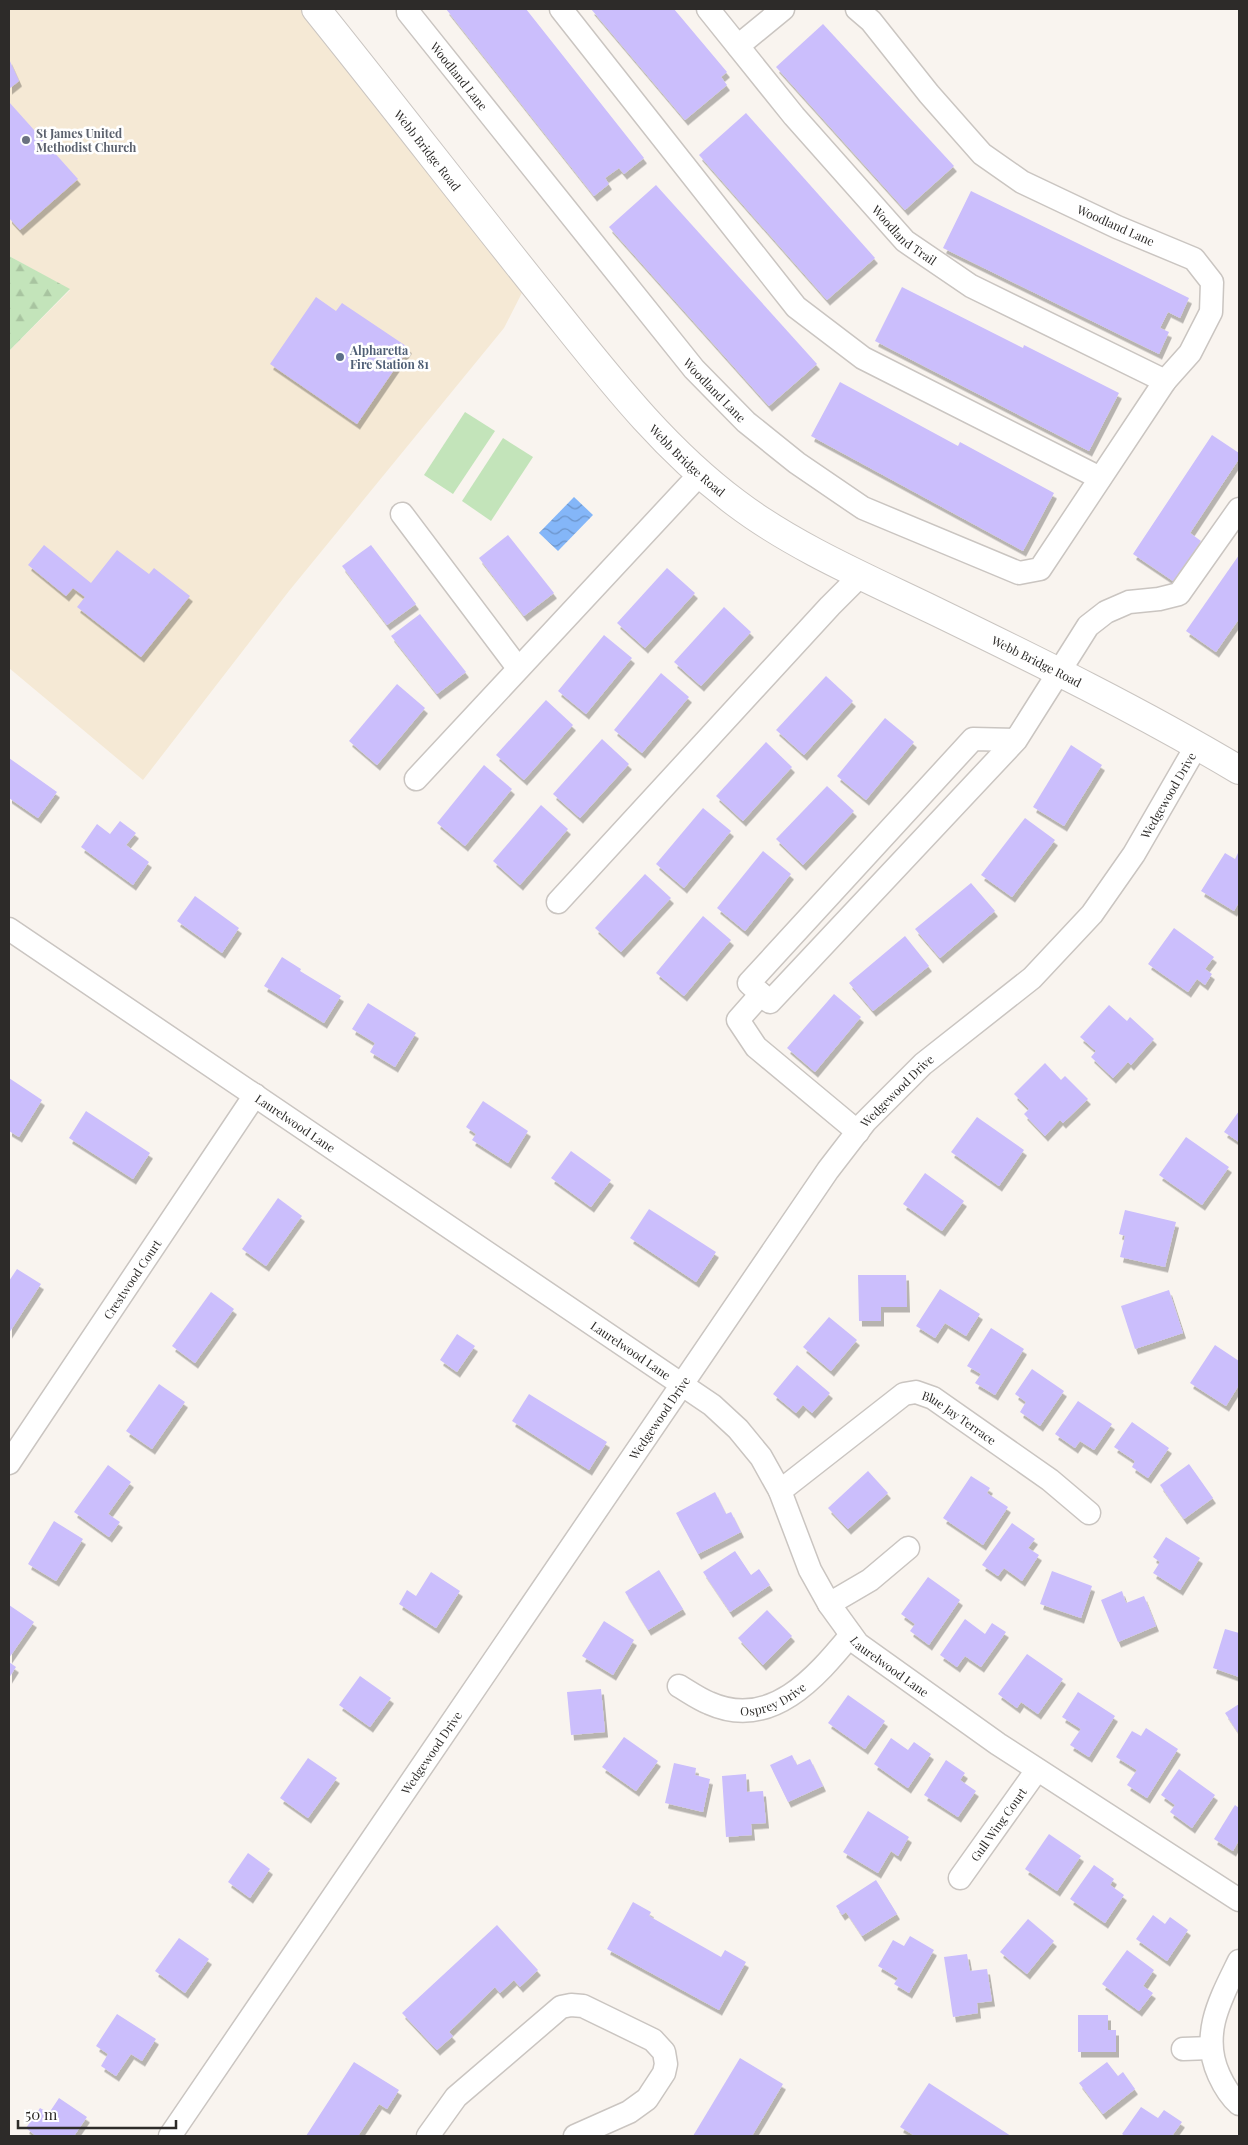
<svg xmlns="http://www.w3.org/2000/svg" width="1248" height="2145" viewBox="0 0 1248 2145" font-family="'Playfair Display',serif">
	<style>
		.commercial { fill: #f5e9d5 }
		.green { fill: #c3e4ba }
		.forest { fill: url(#forest-firs) }
		.water { fill: url(#water-waves) }
		.building { fill: #cbbefc; filter: url(#shadow) }
		.lines { fill: none; stroke-linecap: round; stroke-linejoin: round }
		.street-casing { stroke: #cac5c1; stroke-width: 25 }
		.secondary-casing { stroke: #cac5c1; stroke-width: 30 }
		.street { stroke: #fff; stroke-width: 22 }
		.secondary { stroke: #fff; stroke-width: 28 }
		.worship-dot { fill: #6b7280; stroke: #fff; stroke-width: 2 }
		.service-dot { fill: #5c6f8a; stroke: #fff; stroke-width: 2 }
		.labels { text-anchor: middle; dominant-baseline: central; stroke-width: 5; stroke-linejoin: round; paint-order: stroke }
		.street-label { font-size: 12px; fill: #2d2b29; stroke: #fff }
		.worship-label { font-size: 12px; font-weight: bold; fill: #5b616d; stroke: #fff; text-anchor: start }
		.service-label { font-size: 12px; font-weight: bold; fill: #4e5e75; stroke: #fff; text-anchor: start }
	</style>
	<defs>
		<pattern id="forest-firs" width="22" height="20" patternUnits="userSpaceOnUse" patternTransform="scale(1.25)"><rect width="22" height="20" fill="#c3e4ba"/><path d="M5 1l3.5 6h-7zM16 11l3.5 6h-7z" fill="#a8c4a0"/></pattern>
		<pattern id="water-waves" width="16" height="10" patternUnits="userSpaceOnUse" patternTransform="scale(1.25)"><rect width="16" height="10" fill="#84b6f8"/><path d="M0 5q4-4 8 0t8 0" fill="none" stroke="#6c94c9"/></pattern>
		<filter id="shadow"><feDropShadow dx="3" dy="5.5" stdDeviation="0" flood-color="#0004"/></filter>
	</defs>
	<rect width="100%" height="100%" fill="#f9f4ef"/>
	<!-- commercial -->
	<polygon class="commercial" points="9,9 316,9 530,277 504,328 289,591 143,780 9,668 9,351 70,290 9,256"/>
	<!-- green -->
	<g class="green">
		<polygon points="465,412 495,431 453,494 424,475"/>
		<polygon points="503,438 533,457 491,521 462,501"/>
	</g>
	<!-- forest -->
	<polygon class="forest" points="9,256 70,289 9,351"/>
	<!-- water -->
	<polygon class="water" points="574,497 593,515 558,551 539,533"/>
	<!-- building -->
	<g class="building">
		<polygon points="446,9 526,9 644,158 624,174 619,168 605,178 609,184 594,196"/>
		<polygon points="591,9 674,9 727,72 721,77 727,85 685,120"/>
		<polygon points="823,24 954,166 905,210 776,67"/>
		<polygon points="9,59 19,81 9,89"/>
		<polygon points="9,102 78,179 20,230 9,218"/>
		<polygon points="746,113 875,258 827,300 699,155"/>
		<polygon points="656,185 817,364 769,406 609,227"/>
		<polygon points="971,191 1189,298 1180,318 1168,312 1160,328 1169,332 1159,354 943,248"/>
		<polygon points="902,287 1023,348 1024,345 1119,393 1089,451 875,341"/>
		<polygon points="316,297 336,311 342,303 409,348 357,424 270,364"/>
		<polygon points="840,382 958,446 960,442 1054,493 1023,551 811,436"/>
		<polygon points="1212,435 1239,453 1239,459 1190,533 1201,541 1173,581 1133,554"/>
		<polygon points="508,535 554,593 524,616 479,558"/>
		<polygon points="44,545 91,583 117,550 149,574 154,568 190,596 141,657 77,607 85,597 73,588 66,596 28,565"/>
		<polygon points="371,545 416,604 387,625 342,566"/>
		<polygon points="1239,555 1239,619 1216,652 1186,631"/>
		<polygon points="667,568 695,593 645,648 617,623"/>
		<polygon points="724,607 751,632 701,686 674,662"/>
		<polygon points="420,614 466,672 437,694 391,636"/>
		<polygon points="604,635 632,658 586,714 558,691"/>
		<polygon points="661,673 689,697 642,753 614,730"/>
		<polygon points="826,676 853,701 804,755 776,730"/>
		<polygon points="397,684 425,708 377,765 349,741"/>
		<polygon points="546,700 573,725 524,780 496,755"/>
		<polygon points="885,718 914,742 866,800 837,776"/>
		<polygon points="602,739 629,764 580,818 553,794"/>
		<polygon points="766,742 792,767 743,821 716,796"/>
		<polygon points="1071,745 1102,765 1064,826 1033,807"/>
		<polygon points="9,758 57,792 38,818 9,798"/>
		<polygon points="484,765 512,789 465,846 437,823"/>
		<polygon points="827,786 854,811 803,865 776,839"/>
		<polygon points="541,805 568,829 520,885 493,861"/>
		<polygon points="703,808 731,831 684,888 656,864"/>
		<polygon points="1025,818 1055,840 1012,897 981,875"/>
		<polygon points="120,821 136,833 126,845 149,862 133,885 81,847 97,824 110,834"/>
		<polygon points="763,851 791,874 745,931 717,908"/>
		<polygon points="1239,851 1239,902 1234,911 1201,891 1225,853 1235,859"/>
		<polygon points="645,874 671,898 621,952 595,928"/>
		<polygon points="971,883 995,911 940,958 915,929"/>
		<polygon points="195,896 239,928 222,953 177,921"/>
		<polygon points="703,916 731,940 684,996 656,973"/>
		<polygon points="1174,928 1214,957 1205,969 1212,974 1205,985 1197,979 1188,992 1148,964"/>
		<polygon points="905,936 929,966 873,1011 849,983"/>
		<polygon points="282,957 301,969 300,971 341,996 324,1023 264,986"/>
		<polygon points="834,994 861,1017 815,1072 787,1048"/>
		<polygon points="368,1003 416,1033 395,1067 370,1052 375,1043 352,1029"/>
		<polygon points="1109,1005 1127,1021 1130,1017 1154,1039 1131,1065 1128,1062 1113,1078 1091,1057 1096,1051 1080,1037"/>
		<polygon points="1045,1063 1061,1080 1065,1076 1088,1099 1063,1123 1060,1120 1045,1136 1024,1114 1029,1109 1014,1094"/>
		<polygon points="9,1078 42,1100 19,1137 9,1131"/>
		<polygon points="483,1101 528,1131 508,1163 472,1140 476,1134 466,1127"/>
		<polygon points="86,1111 150,1153 133,1179 69,1138"/>
		<polygon points="1239,1111 1239,1142 1224,1132"/>
		<polygon points="977,1117 1024,1150 999,1186 951,1152"/>
		<polygon points="1186,1137 1229,1167 1202,1205 1159,1175"/>
		<polygon points="571,1151 611,1180 591,1207 551,1178"/>
		<polygon points="925,1173 964,1201 942,1231 903,1204"/>
		<polygon points="278,1198 302,1216 266,1266 242,1249"/>
		<polygon points="649,1209 716,1252 696,1282 630,1238"/>
		<polygon points="1125,1210 1176,1222 1165,1267 1120,1257 1125,1236 1119,1234"/>
		<polygon points="17,1269 41,1284 9,1333 9,1281"/>
		<polygon points="858,1275 906,1275 907,1307 881,1307 881,1321 859,1321"/>
		<polygon points="940,1289 980,1314 966,1336 945,1323 935,1338 916,1326"/>
		<polygon points="1169,1290 1183,1333 1135,1349 1121,1306"/>
		<polygon points="211,1292 234,1309 195,1363 172,1346"/>
		<polygon points="829,1317 857,1340 831,1371 803,1347"/>
		<polygon points="991,1328 1024,1349 995,1395 975,1383 981,1374 967,1366"/>
		<polygon points="457,1334 475,1346 457,1372 440,1360"/>
		<polygon points="1215,1345 1239,1361 1239,1385 1226,1406 1190,1383"/>
		<polygon points="797,1365 830,1393 812,1413 803,1405 796,1413 773,1394"/>
		<polygon points="1032,1369 1064,1391 1040,1426 1020,1412 1026,1402 1015,1394"/>
		<polygon points="159,1384 185,1402 152,1449 126,1431"/>
		<polygon points="529,1394 607,1442 589,1470 512,1421"/>
		<polygon points="1078,1401 1112,1424 1094,1450 1080,1441 1075,1448 1055,1434"/>
		<polygon points="1132,1422 1169,1448 1148,1478 1132,1467 1135,1461 1114,1447"/>
		<polygon points="1189,1464 1213,1498 1184,1519 1160,1485"/>
		<polygon points="108,1465 131,1482 108,1514 120,1522 109,1537 74,1512"/>
		<polygon points="868,1471 888,1493 848,1529 828,1508"/>
		<polygon points="971,1476 990,1488 987,1493 1008,1507 983,1545 943,1518"/>
		<polygon points="715,1492 726,1514 731,1512 741,1532 698,1554 676,1513"/>
		<polygon points="54,1521 83,1539 56,1581 28,1564"/>
		<polygon points="1012,1523 1035,1539 1028,1548 1039,1555 1022,1581 1004,1568 998,1576 982,1565"/>
		<polygon points="1166,1537 1200,1558 1180,1590 1153,1573 1160,1562 1153,1557"/>
		<polygon points="735,1551 751,1575 759,1569 770,1585 730,1612 703,1572"/>
		<polygon points="659,1570 683,1609 648,1630 625,1592"/>
		<polygon points="1052,1571 1092,1586 1081,1618 1040,1604"/>
		<polygon points="431,1572 460,1591 436,1628 399,1604 407,1590 416,1596"/>
		<polygon points="928,1577 960,1600 929,1645 910,1631 915,1624 901,1614"/>
		<polygon points="1122,1591 1126,1603 1144,1596 1156,1626 1118,1642 1101,1600"/>
		<polygon points="9,1605 34,1622 9,1658"/>
		<polygon points="767,1610 792,1636 763,1665 738,1638"/>
		<polygon points="965,1619 985,1634 992,1623 1006,1632 981,1667 965,1656 957,1667 940,1655"/>
		<polygon points="604,1621 634,1640 613,1675 582,1656"/>
		<polygon points="1225,1629 1239,1633 1239,1677 1213,1668"/>
		<polygon points="1027,1654 1063,1679 1038,1714 1021,1702 1017,1708 998,1694"/>
		<polygon points="9,1662 16,1667 9,1678"/>
		<polygon points="360,1676 391,1698 370,1727 339,1705"/>
		<polygon points="601,1689 605,1732 571,1735 567,1692"/>
		<polygon points="1078,1692 1115,1716 1089,1757 1070,1745 1081,1729 1062,1717"/>
		<polygon points="848,1695 885,1721 865,1749 828,1723"/>
		<polygon points="1239,1704 1239,1734 1225,1713"/>
		<polygon points="1146,1728 1178,1749 1147,1798 1127,1785 1137,1770 1116,1757 1132,1731 1141,1736"/>
		<polygon points="624,1737 658,1761 636,1791 602,1767"/>
		<polygon points="891,1738 908,1750 914,1742 931,1754 908,1788 874,1764"/>
		<polygon points="792,1755 797,1765 810,1759 823,1786 788,1802 770,1765"/>
		<polygon points="308,1758 337,1778 308,1818 280,1798"/>
		<polygon points="946,1760 965,1773 960,1780 976,1791 958,1817 924,1795"/>
		<polygon points="674,1763 696,1768 695,1775 710,1779 703,1812 665,1803"/>
		<polygon points="1179,1769 1215,1795 1192,1828 1170,1812 1175,1805 1161,1795"/>
		<polygon points="746,1774 747,1792 763,1791 766,1823 751,1824 752,1835 726,1837 722,1776"/>
		<polygon points="1235,1805 1239,1808 1239,1840 1233,1851 1214,1839"/>
		<polygon points="868,1811 909,1837 898,1856 891,1851 878,1873 843,1852"/>
		<polygon points="1049,1834 1081,1856 1057,1891 1025,1869"/>
		<polygon points="248,1853 270,1869 250,1898 228,1882"/>
		<polygon points="1094,1865 1114,1879 1110,1885 1124,1895 1105,1923 1070,1899"/>
		<polygon points="876,1880 897,1914 862,1936 846,1912 842,1915 836,1906"/>
		<polygon points="633,1902 651,1912 649,1916 721,1957 725,1950 746,1962 719,2010 607,1949"/>
		<polygon points="1153,1915 1165,1924 1170,1917 1188,1930 1167,1961 1136,1939"/>
		<polygon points="1028,1919 1054,1941 1027,1974 1000,1952"/>
		<polygon points="497,1925 538,1970 520,1987 514,1980 500,1993 495,1987 449,2032 453,2036 437,2050 402,2013"/>
		<polygon points="910,1936 934,1950 909,1993 894,1984 898,1978 878,1966 893,1940 904,1946"/>
		<polygon points="179,1938 209,1959 185,1993 155,1971"/>
		<polygon points="1127,1950 1154,1970 1143,1986 1153,1993 1139,2011 1102,1984"/>
		<polygon points="967,1954 970,1971 987,1969 992,2001 977,2003 978,2013 953,2017 944,1957"/>
		<polygon points="117,2014 156,2039 142,2061 131,2054 116,2076 101,2066 108,2054 96,2046"/>
		<polygon points="1078,2015 1108,2015 1108,2030 1116,2030 1116,2052 1078,2052"/>
		<polygon points="740,2058 783,2084 752,2136 693,2136"/>
		<polygon points="354,2062 399,2090 387,2109 379,2104 358,2136 306,2136"/>
		<polygon points="1107,2062 1118,2076 1123,2072 1135,2089 1103,2114 1079,2083"/>
		<polygon points="929,2083 1011,2136 915,2136 900,2127"/>
		<polygon points="59,2098 87,2117 74,2136 36,2136 26,2128 40,2108 49,2113"/>
		<polygon points="1141,2107 1158,2118 1164,2110 1182,2122 1172,2136 1125,2136 1122,2134"/>
	</g>
	<g class="lines">
		<!-- street casing -->
		<g class="street-casing">
			<g id="street">
				<path id="s1" d="M408 9V12L694 369 746 422 797 463 863 508 1019 573 1040 569 1165 381 1190 353 1211 312 1212 282 1194 259 1117 227 1022 182 982 154 929 94 871 21 857 9"/>
				<polyline points="561,9 796,307 863,358 1100,478"/>
				<path id="s2" d="M708 9 794 116 905 241 971 286 1165 381"/>
				<polyline points="738,46 783,9"/>
				<polyline points="402,514 518,668"/>
				<polyline points="1016,740 973,739 749,983 770,1002 1016,740 1088,626 1106,612 1129,602 1159,599 1179,594 1239,509"/>
				<polyline points="416,779 699,475"/>
				<polyline points="558,902 830,606 861,575"/>
				<path id="s3" d="M9 929 712 1405 738 1429 761 1457 780 1491 810 1570 829 1604 858 1644 998 1744 1239 1900"/>
				<polyline points="761,994 738,1020 756,1047 858,1132"/>
				<path id="s4" d="M9 1463 255 1095"/>
				<path id="s5" d="M780 1491 904 1394 916 1392 933 1398 1050 1480 1089 1513"/>
				<polyline points="829,1604 870,1580 908,1548"/>
				<path id="s6" d="M679 1686C689 1692 699 1699 709 1703 771 1731 816 1677 851 1635"/>
				<path id="s7" d="M960 1878 1037 1770"/>
				<path d="M1239 1961C1221 1998 1200 2034 1219 2075 1224 2086 1230 2096 1239 2104"/>
				<polyline points="1183,2049 1211,2048"/>
				<path id="s8" d="M170 2136 828 1170 865 1122 923 1064 1032 978 1092 914 1134 854 1197 745"/>
				<polyline points="428,2136 456,2097 561,2007 571,2005 583,2006 653,2040 664,2052 666,2064 664,2073 647,2099 629,2112 575,2136"/>
			</g>
		</g>
		<!-- secondary casing -->
		<g class="secondary-casing">
			<g id="secondary">
				<path id="s9" d="M316 9C394 106 470 205 548 302 606 374 661 447 736 503 794 547 869 579 935 611 1038 661 1140 711 1239 770"/>
			</g>
		</g>
		<!-- street -->
		<use href="#street" class="street"/>
		<!-- secondary -->
		<use href="#secondary" class="secondary"/>
	</g>
	<!-- markers -->
	<circle class="worship-dot" cx="26" cy="140" r="5"/>
	<circle class="service-dot" cx="340" cy="357" r="5"/>
	<g class="labels">
		<!-- street labels -->
		<g class="street-label">
			<text stroke="none"><textPath href="#s1" startOffset="85">Woodland Lane</textPath></text>
			<text stroke="none"><textPath href="#s9" startOffset="180">Webb Bridge Road</textPath></text>
			<text transform="translate(1116 225) rotate(24)">Woodland Lane</text>
			<text stroke="none"><textPath href="#s2" startOffset="300">Woodland Trail</textPath></text>
			<text stroke="none"><textPath href="#s1" startOffset="490">Woodland Lane</textPath></text>
			<text stroke="none"><textPath href="#s9" startOffset="585">Webb Bridge Road</textPath></text>
			<text stroke="none"><textPath href="#s9" startOffset="990">Webb Bridge Road</textPath></text>
			<text stroke="none"><textPath href="#s8" startOffset="1679">Wedgewood Drive</textPath></text>
			<text stroke="none"><textPath href="#s8" startOffset="1274">Wedgewood Drive</textPath></text>
			<text stroke="none"><textPath href="#s3" startOffset="346">Laurelwood Lane</textPath></text>
			<text stroke="none"><textPath href="#s4" startOffset="221">Crestwood Court</textPath></text>
			<text stroke="none"><textPath href="#s3" startOffset="751">Laurelwood Lane</textPath></text>
			<text stroke="none"><textPath href="#s8" startOffset="869">Wedgewood Drive</textPath></text>
			<text stroke="none"><textPath href="#s5" startOffset="220">Blue Jay Terrace</textPath></text>
			<text stroke="none"><textPath href="#s3" startOffset="1171">Laurelwood Lane</textPath></text>
			<text stroke="none"><textPath href="#s6" startOffset="102">Osprey Drive</textPath></text>
			<text stroke="none"><textPath href="#s8" startOffset="464">Wedgewood Drive</textPath></text>
			<text stroke="none"><textPath href="#s7" startOffset="66">Gull Wing Court</textPath></text>
		</g>
		<!-- worship labels -->
		<g class="worship-label">
			<text x="36" y="133">St James United<tspan x="36" dy="14">Methodist Church</tspan></text>
		</g>
		<!-- service labels -->
		<g class="service-label">
			<text x="350" y="350">Alpharetta<tspan x="350" dy="14">Fire Station 81</tspan></text>
		</g>
	</g>
	<!-- border -->
	<rect width="1248" height="2145" fill="none" stroke="#2d2b29" stroke-width="20"/>
	<!-- scale -->
	<path d="M18 2120v8h158v-8" fill="none" stroke="#2d2b29" stroke-width="2.5"/>
	<text x="25" y="2120" font-size="15" fill="#2d2b29" stroke="#ffffff" stroke-width="4" paint-order="stroke">50 m</text>
</svg>
